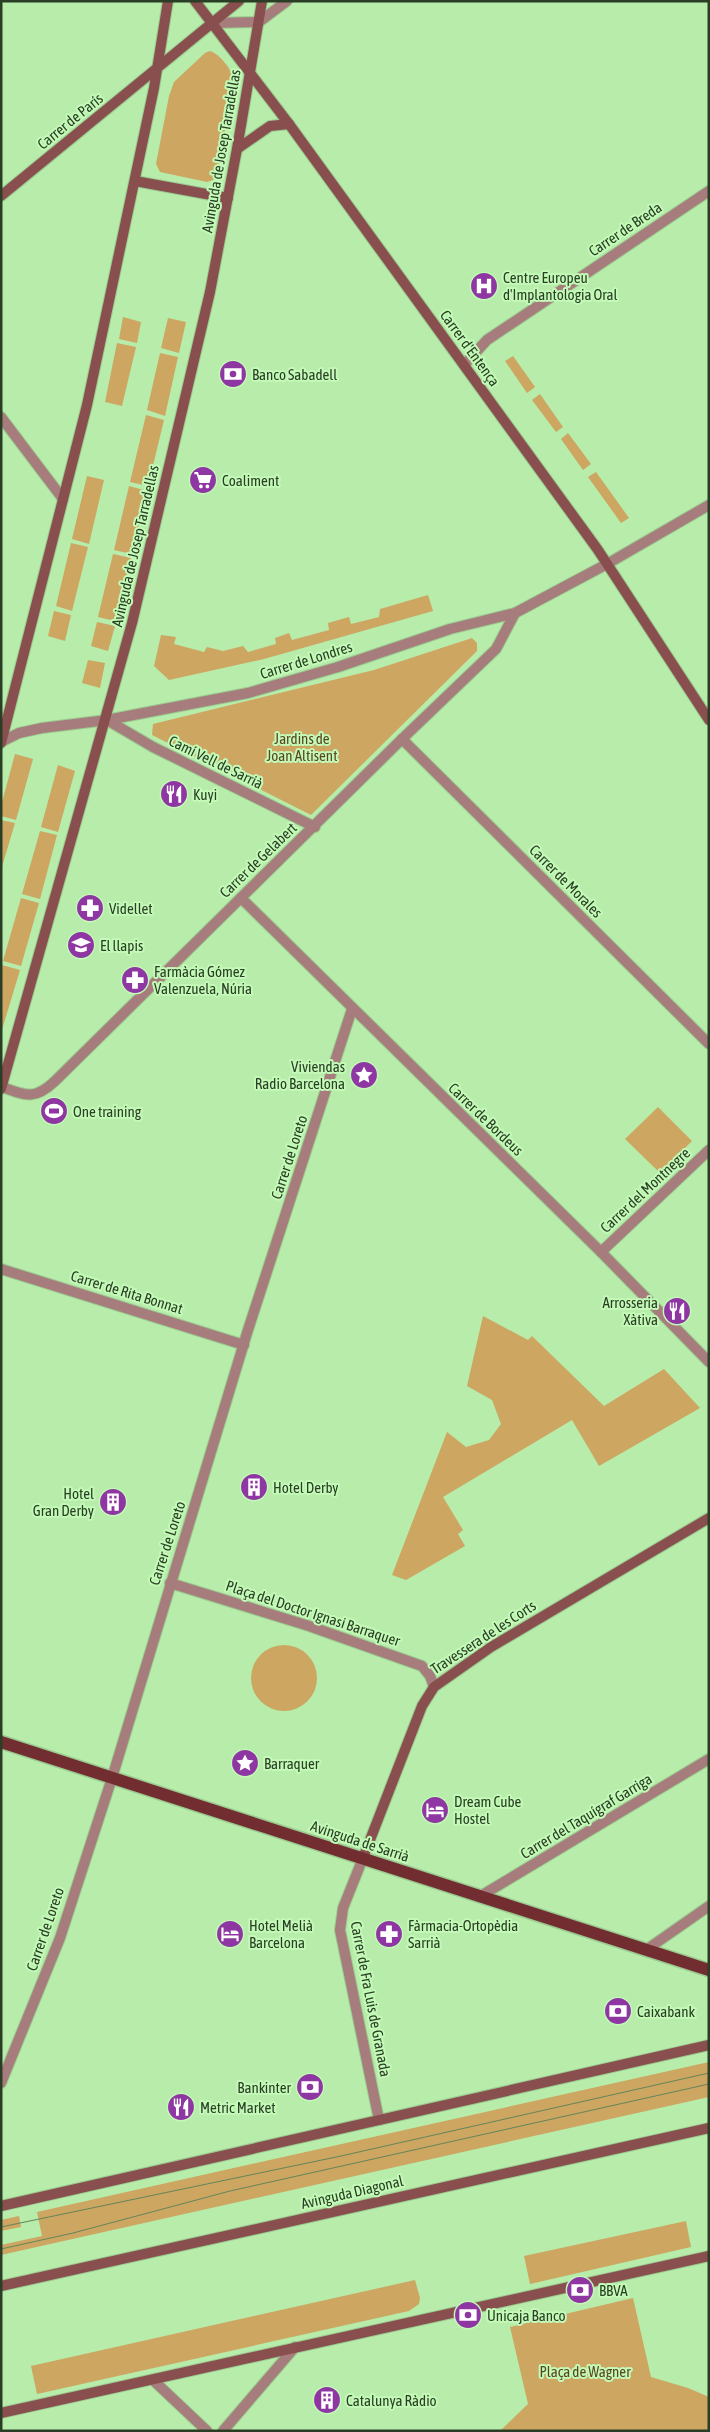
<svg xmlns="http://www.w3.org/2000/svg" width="710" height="2432" viewBox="0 0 710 2432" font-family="'Asap Condensed',sans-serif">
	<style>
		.green { fill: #cda662 }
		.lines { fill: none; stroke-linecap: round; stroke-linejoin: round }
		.minor-casing { stroke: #9bc98f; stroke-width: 12 }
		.secondary-casing { stroke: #9bc98f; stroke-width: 12 }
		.primary-casing { stroke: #9bc98f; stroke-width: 15 }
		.minor { stroke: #a67d7c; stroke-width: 10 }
		.secondary { stroke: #894f4f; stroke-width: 10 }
		.primary { stroke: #722d30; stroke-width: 12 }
		.tram { stroke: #63855b; stroke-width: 1 }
		.labels { text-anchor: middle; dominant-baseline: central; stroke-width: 4; stroke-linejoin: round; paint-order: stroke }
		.street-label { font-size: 15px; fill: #293e24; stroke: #c4fab7 }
		.poi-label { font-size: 15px; fill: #293e24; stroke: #c4fab7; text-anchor: start }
		.park-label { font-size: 15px; fill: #5a4522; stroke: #c4fab7 }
	</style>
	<rect width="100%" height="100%" fill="#b7ecaa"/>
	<!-- green -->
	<g class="green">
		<path d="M210 51C220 54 233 71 234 81L217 176 213 180 207 182 160 172 156 164 169 96 174 82 205 53Z"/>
		<polygon points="123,317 141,322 137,343 119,339"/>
		<polygon points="168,318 186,322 179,353 161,348"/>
		<polygon points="117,343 136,347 122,406 105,402"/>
		<polygon points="160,353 178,357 165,416 147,410"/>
		<polygon points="513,356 535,387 527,393 505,361"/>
		<polygon points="540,394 563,427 556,432 532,400"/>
		<polygon points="146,415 164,420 148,486 130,482"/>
		<polygon points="568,433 591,464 583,470 561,439"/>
		<polygon points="596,472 629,518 621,523 588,477"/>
		<polygon points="87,476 104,480 89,544 72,539"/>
		<polygon points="129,486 147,491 132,554 114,550"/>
		<polygon points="71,543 88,547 72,611 56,606"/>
		<polygon points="113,554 131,558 115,621 98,617"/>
		<polygon points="428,595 433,611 264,659 169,680 154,666 161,635 176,637 174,644 204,652 207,647 223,651 243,646 248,652 276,644 275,638 289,633 292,640 329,630 328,623 349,617 351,624 379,617 380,609"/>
		<polygon points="54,611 71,615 65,641 48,636"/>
		<polygon points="97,622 115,626 108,651 91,646"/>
		<polygon points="472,638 477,643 477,651 311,815 152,735 153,724 374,670"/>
		<polygon points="88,660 105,663 100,688 82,683"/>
		<polygon points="15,754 33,759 16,820 1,816 1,806"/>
		<polygon points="58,765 75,771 58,832 41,827"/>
		<polygon points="1,820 15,823 1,870"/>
		<polygon points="40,831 57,835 40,899 22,894"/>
		<polygon points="21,898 39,903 21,966 3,961"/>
		<polygon points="2,965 20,970 1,1033 1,967"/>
		<polygon points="658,1107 692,1141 660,1173 625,1139"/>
		<polygon points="483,1316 528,1340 532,1336 604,1406 664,1369 700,1408 599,1466 572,1420 443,1497 463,1530 458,1534 465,1546 406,1580 392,1575 447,1432 466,1447 489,1440 501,1424 492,1400 467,1386"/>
		<circle cx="284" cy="1678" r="33"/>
		<polygon points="709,2062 709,2097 1,2255 1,2245 42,2236 37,2212"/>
		<polygon points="19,2216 21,2227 1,2231 1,2220"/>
		<polygon points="686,2221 691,2247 530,2284 524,2256"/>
		<polygon points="415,2280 420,2298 419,2304 409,2311 37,2394 31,2366"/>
		<polygon points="633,2298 651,2377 688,2388 709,2397 709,2431 500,2431 528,2404 510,2327"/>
	</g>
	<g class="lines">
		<!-- minor casing -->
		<g class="minor-casing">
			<g id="minor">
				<polyline points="212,23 259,22 287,1"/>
				<polyline points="464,365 487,340 709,191"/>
				<polyline points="1,417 63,499"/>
				<polyline points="107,720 153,747 315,827"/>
				<polyline points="402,739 709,1044"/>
				<polyline points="1,742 19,733 42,728 107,720 248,693 338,667 450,629 515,613 607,564 709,505"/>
				<polyline points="241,898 601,1252 709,1362"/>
				<path d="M2 1087C26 1096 35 1100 55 1081L402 739 496 649 515 613"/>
				<polyline points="601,1252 709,1150"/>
				<polyline points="1,1269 244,1345"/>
				<polyline points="170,1583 309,1626 422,1666 430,1676 434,1687"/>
				<polyline points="363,1858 343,1908 340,1930 379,2120"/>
				<polyline points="479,1897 709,1759"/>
				<polyline points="646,1950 709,1906"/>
				<polyline points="1,2083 60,1938 112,1778 247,1333 352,1009"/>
				<polyline points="153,2380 207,2431"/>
				<polyline points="223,2431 295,2347"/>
			</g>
		</g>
		<!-- secondary casing -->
		<g class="secondary-casing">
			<g id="secondary">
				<polyline points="195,1 289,124 598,550 709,720"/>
				<polyline points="237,149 270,126 289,124"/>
				<polyline points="135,181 228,198"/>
				<polyline points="1,196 239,1"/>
				<polyline points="1,743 87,405 154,88 168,1"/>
				<polyline points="1,1089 132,623 210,292 237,149 262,1"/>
				<polyline points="363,1858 422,1706 434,1687 491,1647 709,1518"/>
				<polyline points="1,2206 709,2045"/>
				<polyline points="1,2286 709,2128"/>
				<polyline points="1,2413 709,2256"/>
			</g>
		</g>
		<!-- primary casing -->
		<g class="primary-casing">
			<polyline id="primary" points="1,1742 709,1970"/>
		</g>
		<!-- minor -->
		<use href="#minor" class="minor"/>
		<!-- secondary -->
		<use href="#secondary" class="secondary"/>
		<!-- primary -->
		<use href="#primary" class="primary"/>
		<!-- tram -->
		<g class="tram">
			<polyline points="1,2227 341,2156 709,2073"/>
			<polyline points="1,2249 73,2233 230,2191 709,2084"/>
		</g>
	</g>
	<!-- icons -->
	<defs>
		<g id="hospital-disc" transform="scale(1.4375)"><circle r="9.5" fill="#8e36a2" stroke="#c4fab7"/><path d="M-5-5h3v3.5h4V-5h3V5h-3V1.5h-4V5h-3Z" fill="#fff"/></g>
		<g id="bank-disc" transform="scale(1.4375)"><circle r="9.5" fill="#8e36a2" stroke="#c4fab7"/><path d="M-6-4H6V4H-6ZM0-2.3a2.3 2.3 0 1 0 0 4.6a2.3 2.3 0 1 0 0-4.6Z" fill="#fff"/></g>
		<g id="supermarket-disc" transform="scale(1.4375)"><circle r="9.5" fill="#8e36a2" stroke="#c4fab7"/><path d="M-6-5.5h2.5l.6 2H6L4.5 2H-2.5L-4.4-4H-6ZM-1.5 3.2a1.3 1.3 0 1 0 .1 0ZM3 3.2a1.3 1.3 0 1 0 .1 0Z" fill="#fff"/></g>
		<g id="restaurant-disc" transform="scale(1.4375)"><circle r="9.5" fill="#8e36a2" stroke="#c4fab7"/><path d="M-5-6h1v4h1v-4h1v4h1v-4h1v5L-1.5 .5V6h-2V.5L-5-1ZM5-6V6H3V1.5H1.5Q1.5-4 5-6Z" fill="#fff"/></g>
		<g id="pharmacy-disc" transform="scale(1.4375)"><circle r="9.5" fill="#8e36a2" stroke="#c4fab7"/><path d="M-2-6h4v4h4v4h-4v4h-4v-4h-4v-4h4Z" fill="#fff"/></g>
		<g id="school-disc" transform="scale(1.4375)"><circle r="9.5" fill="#8e36a2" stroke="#c4fab7"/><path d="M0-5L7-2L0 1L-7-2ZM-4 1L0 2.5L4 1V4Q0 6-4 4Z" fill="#fff"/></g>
		<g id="sight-disc" transform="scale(1.4375)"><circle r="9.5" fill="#8e36a2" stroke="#c4fab7"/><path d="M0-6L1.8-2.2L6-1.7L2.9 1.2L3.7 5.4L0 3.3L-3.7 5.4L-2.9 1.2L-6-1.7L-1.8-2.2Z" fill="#fff"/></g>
		<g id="stadium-disc" transform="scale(1.4375)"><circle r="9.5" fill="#8e36a2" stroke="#c4fab7"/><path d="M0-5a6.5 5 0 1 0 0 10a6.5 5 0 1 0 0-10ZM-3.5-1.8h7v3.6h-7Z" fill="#fff"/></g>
		<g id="building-disc" transform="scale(1.4375)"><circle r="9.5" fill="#8e36a2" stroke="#c4fab7"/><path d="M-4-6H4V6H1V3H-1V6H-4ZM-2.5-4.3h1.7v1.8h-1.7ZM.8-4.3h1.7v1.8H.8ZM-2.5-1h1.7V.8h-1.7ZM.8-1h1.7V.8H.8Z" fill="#fff"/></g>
		<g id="hotel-disc" transform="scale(1.4375)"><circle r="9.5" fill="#8e36a2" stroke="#c4fab7"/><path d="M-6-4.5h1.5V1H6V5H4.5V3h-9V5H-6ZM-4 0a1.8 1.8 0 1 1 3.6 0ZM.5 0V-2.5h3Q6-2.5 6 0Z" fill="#fff"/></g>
	</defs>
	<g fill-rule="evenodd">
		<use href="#hospital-disc" x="484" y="286"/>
		<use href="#bank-disc" x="233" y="374"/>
		<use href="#supermarket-disc" x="203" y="480"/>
		<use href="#restaurant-disc" x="174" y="794"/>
		<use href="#pharmacy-disc" x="90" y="908"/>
		<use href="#school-disc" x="81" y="945"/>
		<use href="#pharmacy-disc" x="135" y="980"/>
		<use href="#sight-disc" x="364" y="1075"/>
		<use href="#stadium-disc" x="54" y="1111"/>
		<use href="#restaurant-disc" x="677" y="1311"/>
		<use href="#building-disc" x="254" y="1487"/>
		<use href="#building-disc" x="113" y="1502"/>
		<use href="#sight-disc" x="245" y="1763"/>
		<use href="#hotel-disc" x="435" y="1810"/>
		<use href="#hotel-disc" x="230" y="1934"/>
		<use href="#pharmacy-disc" x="389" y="1934"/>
		<use href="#bank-disc" x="618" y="2011"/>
		<use href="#bank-disc" x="310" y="2087"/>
		<use href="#restaurant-disc" x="181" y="2107"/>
		<use href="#bank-disc" x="580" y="2290"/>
		<use href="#bank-disc" x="468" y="2315"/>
		<use href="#building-disc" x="327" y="2400"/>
	</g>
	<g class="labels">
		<!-- street labels -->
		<g class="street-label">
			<text transform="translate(70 121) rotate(-39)">Carrer de París</text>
			<text transform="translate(221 151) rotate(-80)">Avinguda de Josep Tarradellas</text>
			<text transform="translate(625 229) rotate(-34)">Carrer de Breda</text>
			<text transform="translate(470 348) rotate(54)">Carrer d'Entença</text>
			<text transform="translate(135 546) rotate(-77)">Avinguda de Josep Tarradellas</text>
			<text transform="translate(306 660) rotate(-17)">Carrer de Londres</text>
			<text transform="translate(216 762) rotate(26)">Camí Vell de Sarrià</text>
			<text transform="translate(258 860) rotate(-44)">Carrer de Gelabert</text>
			<text transform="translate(566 881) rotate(45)">Carrer de Morales</text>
			<text transform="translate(486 1119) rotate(44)">Carrer de Bordeus</text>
			<text transform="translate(289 1157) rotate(-72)">Carrer de Loreto</text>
			<text transform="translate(645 1190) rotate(-43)">Carrer del Montnegre</text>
			<text transform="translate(127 1292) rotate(17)">Carrer de Rita Bonnat</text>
			<text transform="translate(167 1543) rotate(-72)">Carrer de Loreto</text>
			<text transform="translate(313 1613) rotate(18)">Plaça del Doctor Ignasi Barraquer</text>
			<text transform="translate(483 1637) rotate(-33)">Travessera de les Corts</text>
			<text transform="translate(586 1816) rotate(-31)">Carrer del Taquígraf Garriga</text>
			<text transform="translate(360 1841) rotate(18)">Avinguda de Sarrià</text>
			<text transform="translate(45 1929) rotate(-71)">Carrer de Loreto</text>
			<text transform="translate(371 1999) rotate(79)">Carrer de Fra Luis de Granada</text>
			<text transform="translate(352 2192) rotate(-13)">Avinguda Diagonal</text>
		</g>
		<!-- poi labels -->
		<g class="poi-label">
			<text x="503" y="277">Centre Europeu<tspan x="503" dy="17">d'Implantologia Oral</tspan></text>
			<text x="252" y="374">Banco Sabadell</text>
			<text x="222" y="480">Coaliment</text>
			<text x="193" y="794">Kuyi</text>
			<text x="109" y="908">Videllet</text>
			<text x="100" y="945">El llapis</text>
			<text x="154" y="971">Farmàcia Gómez<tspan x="154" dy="17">Valenzuela, Núria</tspan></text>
			<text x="345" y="1066" text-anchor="end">Viviendas<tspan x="345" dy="17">Radio Barcelona</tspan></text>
			<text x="73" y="1111">One training</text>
			<text x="658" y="1302" text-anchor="end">Arrosseria<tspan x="658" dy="17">Xàtiva</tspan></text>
			<text x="273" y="1487">Hotel Derby</text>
			<text x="94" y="1493" text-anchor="end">Hotel<tspan x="94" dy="17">Gran Derby</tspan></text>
			<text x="264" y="1763">Barraquer</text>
			<text x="454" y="1801">Dream Cube<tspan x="454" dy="17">Hostel</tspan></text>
			<text x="249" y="1925">Hotel Melià<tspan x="249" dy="17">Barcelona</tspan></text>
			<text x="408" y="1925">Fàrmacia-Ortopèdia<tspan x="408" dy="17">Sarrià</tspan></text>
			<text x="637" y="2011">Caixabank</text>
			<text x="291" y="2087" text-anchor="end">Bankinter</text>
			<text x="200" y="2107">Metric Market</text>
			<text x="599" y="2290">BBVA</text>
			<text x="487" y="2315">Unicaja Banco</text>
			<text x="346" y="2400">Catalunya Ràdio</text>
		</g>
		<!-- park labels -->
		<g class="park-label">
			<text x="302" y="738">Jardins de<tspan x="302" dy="17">Joan Altisent</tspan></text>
			<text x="585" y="2371">Plaça de Wagner</text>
		</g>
	</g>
	<!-- border -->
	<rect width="710" height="2432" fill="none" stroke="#293e24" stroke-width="5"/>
</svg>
